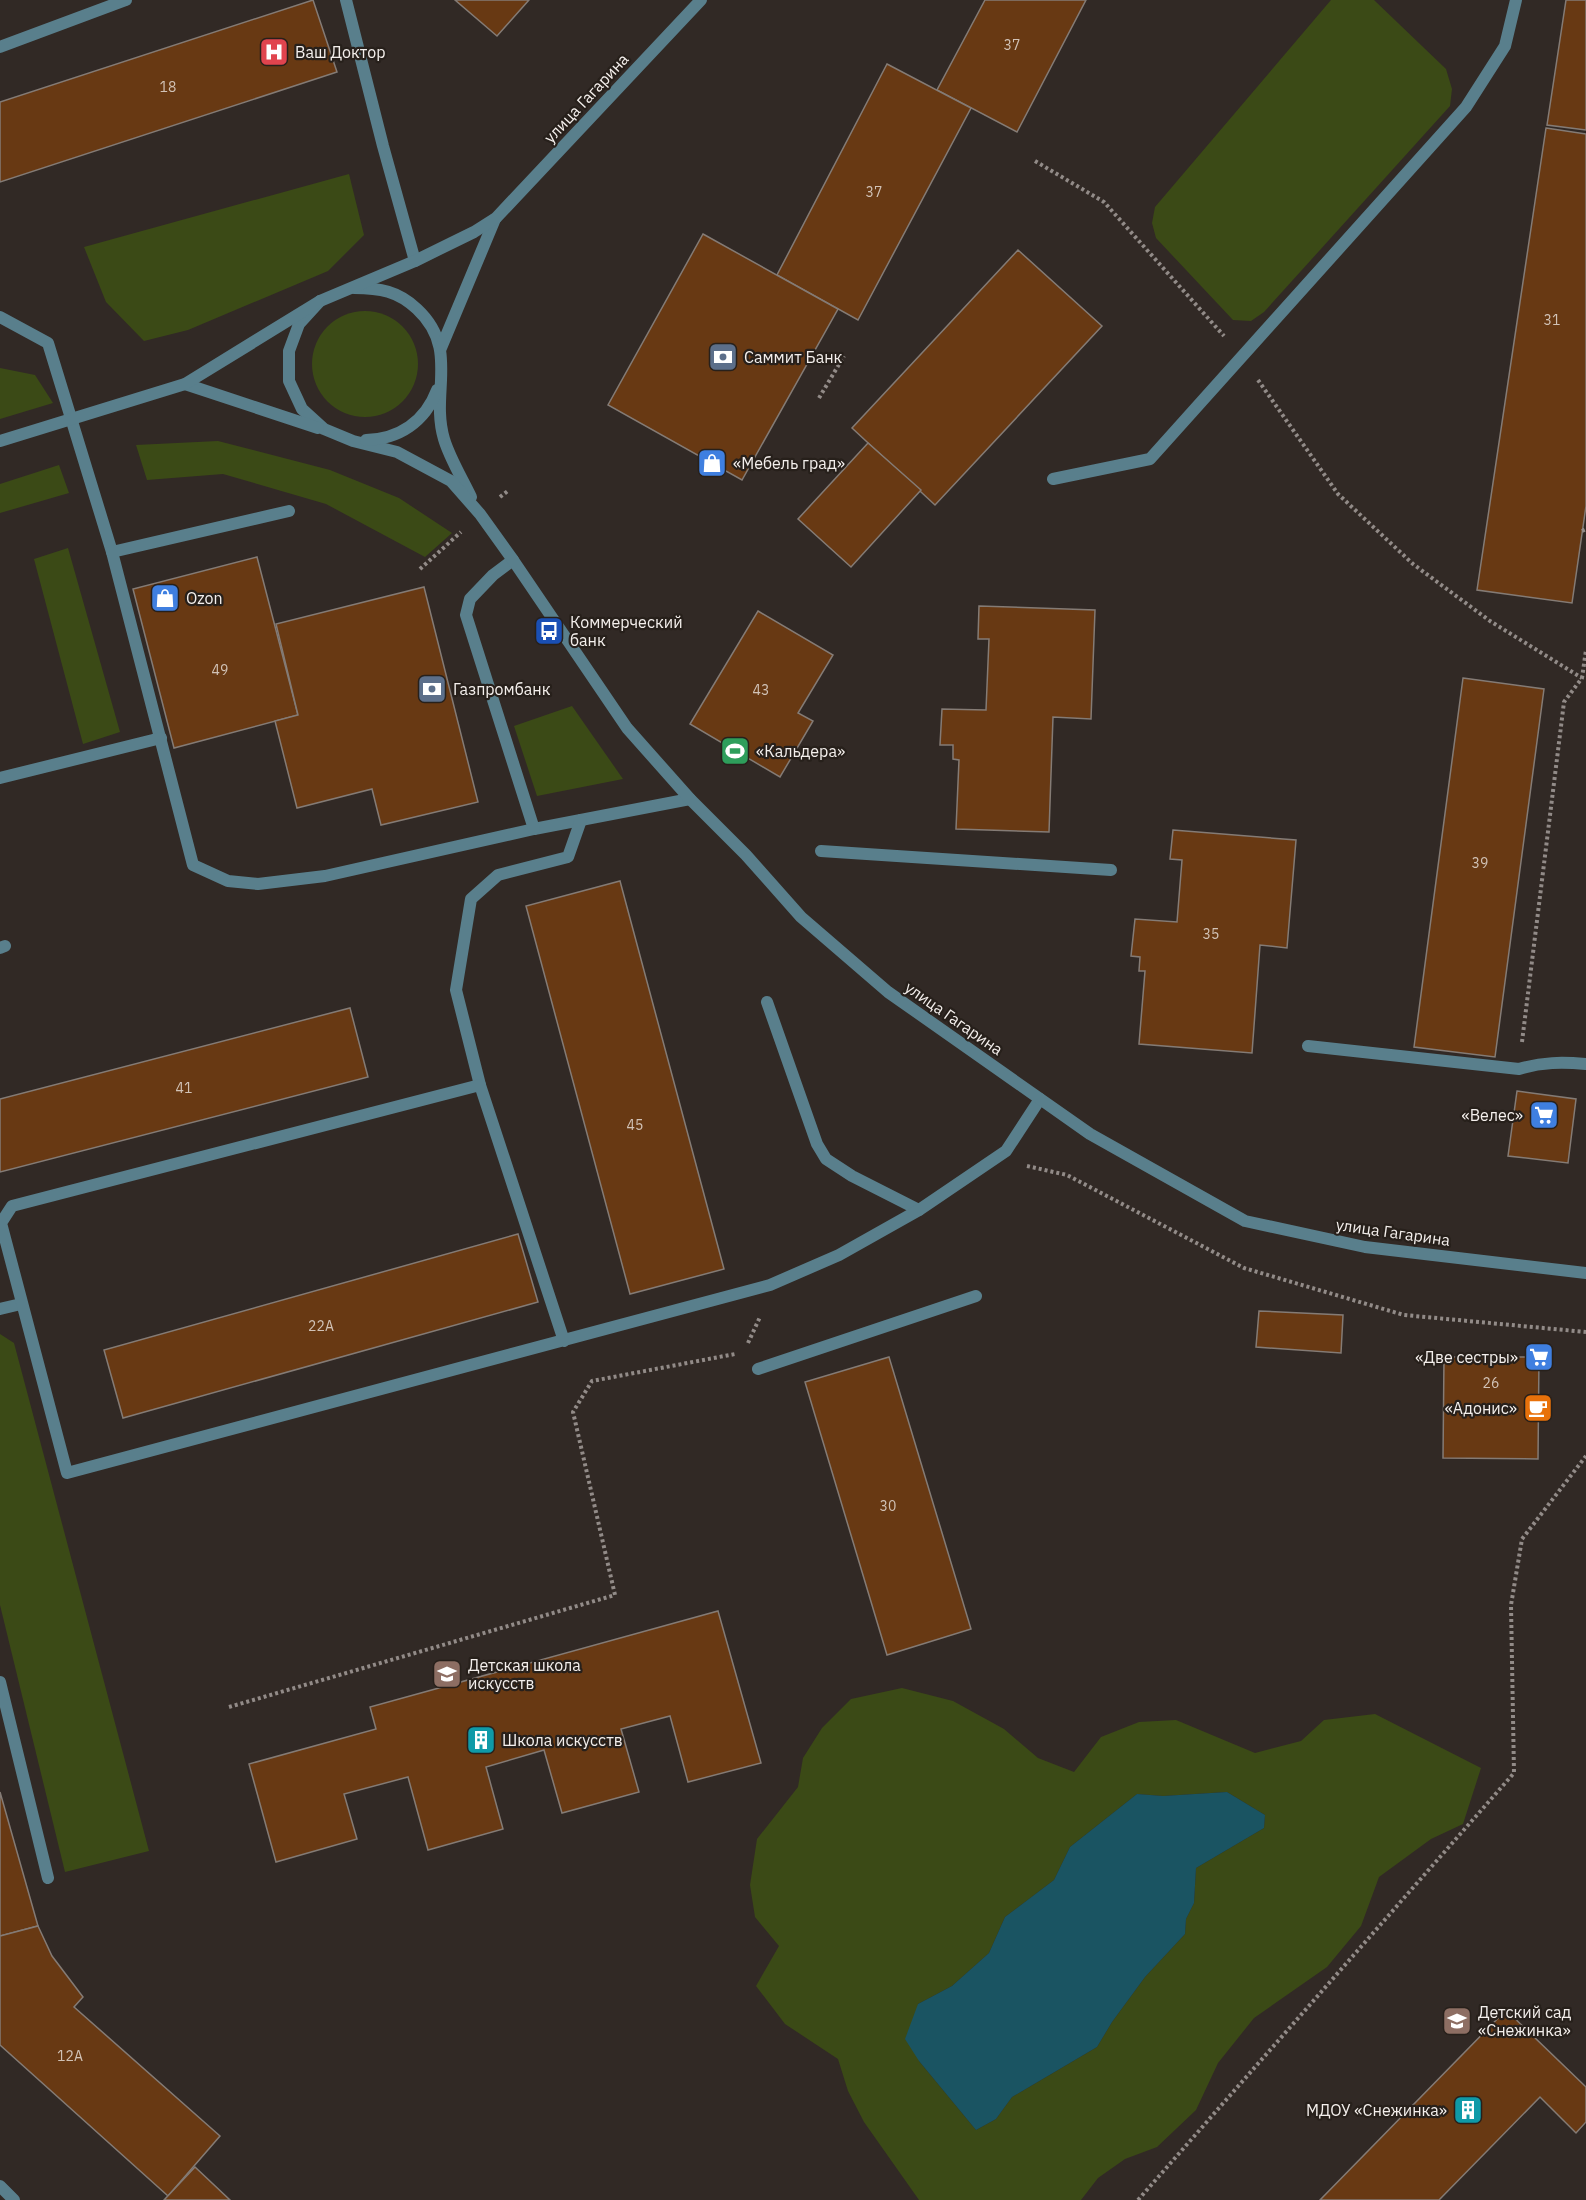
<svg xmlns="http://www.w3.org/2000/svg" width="1586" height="2200" viewBox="0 0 1586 2200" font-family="'IBM Plex Sans',sans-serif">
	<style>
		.green { fill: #3b4a16; fill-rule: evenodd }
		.water { fill: #1a5462 }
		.building { fill: #683913; stroke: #847b75; stroke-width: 1.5 }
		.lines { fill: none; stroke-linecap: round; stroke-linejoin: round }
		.path { stroke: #928b88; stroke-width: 4; stroke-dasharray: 3 3; stroke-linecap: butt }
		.service { stroke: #597f8c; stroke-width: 12 }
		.tertiary { stroke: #597f8c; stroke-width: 12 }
		.labels { text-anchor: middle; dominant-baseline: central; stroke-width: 4.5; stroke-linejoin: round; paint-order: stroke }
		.number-label { font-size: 14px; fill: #d1c2b6 }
		.poi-label { font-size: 16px; fill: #f4efec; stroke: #27201b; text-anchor: start }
		.street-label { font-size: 16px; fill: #f4efec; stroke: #27201b }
	</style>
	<rect width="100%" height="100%" fill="#312925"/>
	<!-- green -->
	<g class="green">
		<polygon points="1331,0 1374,0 1446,69 1452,89 1450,106 1264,312 1251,321 1233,320 1156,238 1152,223 1155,207"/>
		<polygon points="349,174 364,235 328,271 188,330 144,341 106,302 84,247"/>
		<circle cx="365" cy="364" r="53"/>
		<polygon points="0,368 35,375 53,403 0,419"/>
		<polygon points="218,441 330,470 399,498 452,533 425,557 326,504 223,474 147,480 136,445"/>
		<polygon points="59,465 69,493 0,513 0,484"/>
		<polygon points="68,548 120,732 83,744 34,559"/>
		<polygon points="572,706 623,779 537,796 514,726"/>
		<polygon points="0,1334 14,1343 149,1851 65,1872 0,1605"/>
		<path d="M902 1688 953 1701 1004 1729 1038 1758 1074 1772 1101 1737 1139 1722 1176 1720 1255 1753 1301 1741 1324 1720 1375 1714 1481 1768 1463 1824 1431 1839 1379 1877 1361 1926 1327 1967 1254 2018 1218 2063 1196 2110 1157 2147 1125 2159 1098 2178 1081 2200H919L864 2122 848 2091 838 2059 785 2024 756 1986 779 1946 755 1917 750 1885 757 1839 798 1787 803 1758 822 1728 851 1699ZM1227 1792 1265 1815 1264 1828 1196 1868 1194 1903 1186 1919 1185 1934 1145 1977 1112 2022 1097 2047 1012 2097 996 2119 976 2130 919 2061 918 2004 952 1986 989 1953 1005 1917 1054 1880 1070 1847 1137 1794 1163 1796Z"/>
	</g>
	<!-- water -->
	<polygon class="water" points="1227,1792 1265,1815 1264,1828 1196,1868 1194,1903 1186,1919 1185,1934 1145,1977 1112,2022 1097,2047 1012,2097 996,2119 976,2130 919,2061 905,2039 918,2004 952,1986 989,1953 1005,1917 1054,1880 1070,1847 1137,1794 1163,1796"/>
	<!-- building -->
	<g class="building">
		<polygon points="313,0 337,72 0,182 0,102"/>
		<polygon points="455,0 529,0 497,36"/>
		<polygon points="985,0 1086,0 1017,132 937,90"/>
		<polygon points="1566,0 1586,0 1586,130 1547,125"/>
		<polygon points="887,64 971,108 858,320 777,275"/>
		<polygon points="1546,128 1586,134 1586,506 1572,603 1477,590"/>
		<polygon points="703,234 838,309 742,480 608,405"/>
		<polygon points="1018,250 1102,326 935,505 852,428"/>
		<polygon points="868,443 921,490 851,567 798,519"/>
		<polygon points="257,557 298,715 174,748 133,589"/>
		<polygon points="424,587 478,802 381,825 372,789 297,808 275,721 298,715 276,624"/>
		<polygon points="979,606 1095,610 1091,719 1053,717 1049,832 956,829 959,760 953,759 953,745 940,745 942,709 986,710 989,639 978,639"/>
		<polygon points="758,611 833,655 798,713 813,721 780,777 690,724"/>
		<polygon points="1463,678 1544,689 1495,1057 1414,1047"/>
		<polygon points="1173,830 1296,840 1287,948 1260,945 1252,1053 1139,1044 1145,971 1139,971 1140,957 1131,956 1135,919 1177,922 1182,860 1170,859"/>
		<polygon points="620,881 724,1269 630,1294 526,906"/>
		<polygon points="350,1008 368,1077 0,1172 0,1099"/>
		<polygon points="1517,1091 1576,1099 1568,1163 1508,1156"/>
		<polygon points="518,1234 538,1302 123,1418 104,1350"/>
		<polygon points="1259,1311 1343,1315 1341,1353 1256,1347"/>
		<polygon points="889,1357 971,1629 887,1655 805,1382"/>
		<polygon points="1444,1357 1539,1357 1538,1459 1443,1458"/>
		<polygon points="718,1611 761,1763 688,1782 670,1716 621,1729 639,1792 562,1813 544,1750 486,1767 503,1829 428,1850 408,1777 344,1794 357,1839 276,1862 249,1764 376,1729 370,1707"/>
		<polygon points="0,1792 38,1926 0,1936"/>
		<polygon points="38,1926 52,1956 83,1997 74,2007 220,2136 168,2196 0,2045 0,1936"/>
		<polygon points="1506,2010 1586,2087 1586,2122 1576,2133 1540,2097 1439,2200 1320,2200"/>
		<polygon points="195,2167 230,2200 164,2200"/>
	</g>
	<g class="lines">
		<!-- path -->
		<g class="path">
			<polyline points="1035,161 1104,202 1224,336"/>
			<polyline points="1258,380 1338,494 1413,564 1490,621 1582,678"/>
			<polyline points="819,398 844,356"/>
			<polyline points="500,497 509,490"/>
			<polyline points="1582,531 1586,529"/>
			<polyline points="420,569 461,532"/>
			<polyline points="1522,1042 1564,702 1582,678 1586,650"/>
			<polyline points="1027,1166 1067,1175 1244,1268 1404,1315 1586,1332"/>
			<polyline points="748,1343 760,1317"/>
			<polyline points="229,1707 615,1595 573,1412 592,1381 735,1354"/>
			<polyline points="1138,2200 1514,1773 1511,1605 1522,1539 1586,1456"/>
		</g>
		<!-- service -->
		<g class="service">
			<polyline points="346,0 383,146 415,261"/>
			<polyline points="0,47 126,0"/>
			<polyline points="0,317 48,343 112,552"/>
			<polyline points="1053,479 1150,459 1466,107 1505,46 1516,0"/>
			<polyline points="289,511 112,552 193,865 228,881 258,884 325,876 534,829 690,799"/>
			<polyline points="513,560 493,575 470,599 466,615 534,829"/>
			<polyline points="0,778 161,738"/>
			<polyline points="821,851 1111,870"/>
			<polyline points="0,948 5,946"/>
			<polyline points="767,1002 817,1144 826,1159 852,1176 919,1210"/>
			<path d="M1308 1046 1519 1069C1542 1062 1562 1062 1586 1064"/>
			<polyline points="480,1085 456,990 471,899 498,875 568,857 581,820"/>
			<polyline points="0,1309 21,1304"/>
			<polyline points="564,1341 480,1085 12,1206 1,1223 67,1473 770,1285 839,1255 919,1210 1006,1151 1040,1099"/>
			<polyline points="758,1369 976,1296"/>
			<polyline points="0,1682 48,1878"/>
			<polyline points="0,2186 14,2200"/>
		</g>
		<!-- tertiary -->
		<g class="tertiary">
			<path d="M354 288C380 288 398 291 417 309 460 349 430 392 444 439 450 459 462 478 471 497"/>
			<polyline points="320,301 299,324 289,351 289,381 302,409 324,429 353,441 397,452 451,481 480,514 513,560 627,728 690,799 746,855 801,917 888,992 1090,1134 1245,1221 1365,1247 1586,1273"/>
			<polyline points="441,348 495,219"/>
			<polyline points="185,384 318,428"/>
			<path d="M366 440C399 439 425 422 437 390"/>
			<polyline points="0,441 185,384 320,301 415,261 474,232 496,218 701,0"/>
		</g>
	</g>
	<!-- icons -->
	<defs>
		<g id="hospital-square" transform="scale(1.5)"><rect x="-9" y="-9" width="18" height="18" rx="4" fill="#e0444e" stroke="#27201b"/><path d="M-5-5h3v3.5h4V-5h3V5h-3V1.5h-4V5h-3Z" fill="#fff"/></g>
		<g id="bank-square" transform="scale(1.5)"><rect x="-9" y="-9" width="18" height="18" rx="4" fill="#5c6f8a" stroke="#27201b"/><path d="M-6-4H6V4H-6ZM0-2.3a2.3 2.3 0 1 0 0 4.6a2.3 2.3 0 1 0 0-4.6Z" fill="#fff"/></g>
		<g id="shop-square" transform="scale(1.5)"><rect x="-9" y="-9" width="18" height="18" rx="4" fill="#3f7fe0" stroke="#27201b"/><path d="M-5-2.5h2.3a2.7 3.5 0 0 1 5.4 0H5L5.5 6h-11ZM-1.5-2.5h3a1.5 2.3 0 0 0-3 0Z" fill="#fff"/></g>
		<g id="bus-square" transform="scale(1.5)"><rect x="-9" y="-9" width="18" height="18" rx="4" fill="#1a4fb4" stroke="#27201b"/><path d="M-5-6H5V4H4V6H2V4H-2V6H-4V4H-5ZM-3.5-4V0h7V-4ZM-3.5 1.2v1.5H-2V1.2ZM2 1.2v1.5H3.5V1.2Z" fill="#fff"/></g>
		<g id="stadium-square" transform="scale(1.5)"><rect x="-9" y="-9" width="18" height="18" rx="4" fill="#2e9e5b" stroke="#27201b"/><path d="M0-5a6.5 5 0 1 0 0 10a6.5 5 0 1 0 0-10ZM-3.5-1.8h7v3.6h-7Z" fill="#fff"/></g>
		<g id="supermarket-square" transform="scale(1.5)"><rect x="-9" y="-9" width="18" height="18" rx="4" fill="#3f7fe0" stroke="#27201b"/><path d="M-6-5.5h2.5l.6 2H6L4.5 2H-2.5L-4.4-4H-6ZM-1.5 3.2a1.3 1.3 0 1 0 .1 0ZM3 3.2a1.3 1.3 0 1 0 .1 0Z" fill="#fff"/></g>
		<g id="cafe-square" transform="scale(1.5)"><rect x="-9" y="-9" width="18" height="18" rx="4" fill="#e8710a" stroke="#27201b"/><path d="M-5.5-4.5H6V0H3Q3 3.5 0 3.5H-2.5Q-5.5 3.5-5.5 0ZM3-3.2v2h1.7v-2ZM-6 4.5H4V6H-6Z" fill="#fff"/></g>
		<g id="school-square" transform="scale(1.5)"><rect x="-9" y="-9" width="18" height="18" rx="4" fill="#8d6e63" stroke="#27201b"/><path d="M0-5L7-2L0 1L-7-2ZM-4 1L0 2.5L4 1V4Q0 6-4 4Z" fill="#fff"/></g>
		<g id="building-square" transform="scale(1.5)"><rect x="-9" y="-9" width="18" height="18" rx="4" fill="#0f9aa8" stroke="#27201b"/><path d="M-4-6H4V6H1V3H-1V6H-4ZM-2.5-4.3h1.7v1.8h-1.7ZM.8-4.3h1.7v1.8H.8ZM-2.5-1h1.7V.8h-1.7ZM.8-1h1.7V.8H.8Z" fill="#fff"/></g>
	</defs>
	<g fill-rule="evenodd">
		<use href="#hospital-square" x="274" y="52"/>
		<use href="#bank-square" x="723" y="357"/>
		<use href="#shop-square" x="712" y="463"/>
		<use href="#shop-square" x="165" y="598"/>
		<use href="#bus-square" x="549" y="631"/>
		<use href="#bank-square" x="432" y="689"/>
		<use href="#stadium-square" x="735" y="751"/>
		<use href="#supermarket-square" x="1544" y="1115"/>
		<use href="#supermarket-square" x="1539" y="1357"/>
		<use href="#cafe-square" x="1538" y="1408"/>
		<use href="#school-square" x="447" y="1674"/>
		<use href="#building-square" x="481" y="1740"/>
		<use href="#school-square" x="1457" y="2021"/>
		<use href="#building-square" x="1468" y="2110"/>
	</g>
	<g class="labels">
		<!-- number labels -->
		<g class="number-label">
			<text x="1012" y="45">37</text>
			<text x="168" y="87">18</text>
			<text x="874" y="192">37</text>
			<text x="1552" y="320">31</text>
			<text x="220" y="670">49</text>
			<text x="761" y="690">43</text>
			<text x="1480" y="863">39</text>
			<text x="1211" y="934">35</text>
			<text x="184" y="1088">41</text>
			<text x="635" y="1125">45</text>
			<text x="321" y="1326">22А</text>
			<text x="1491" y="1383">26</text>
			<text x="888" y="1506">30</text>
			<text x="70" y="2056">12А</text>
		</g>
		<!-- poi labels -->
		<g class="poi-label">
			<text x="295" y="52">Ваш Доктор</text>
			<text x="744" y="357">Саммит Банк</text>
			<text x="733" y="463">«Мебель град»</text>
			<text x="186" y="598">Ozon</text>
			<text x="570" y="622">Коммерческий<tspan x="570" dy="18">банк</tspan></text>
			<text x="453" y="689">Газпромбанк</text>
			<text x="756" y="751">«Кальдера»</text>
			<text x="1523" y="1115" text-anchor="end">«Велес»</text>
			<text x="1518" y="1357" text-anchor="end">«Две сестры»</text>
			<text x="1517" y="1408" text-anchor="end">«Адонис»</text>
			<text x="468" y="1665">Детская школа<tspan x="468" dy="18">искусств</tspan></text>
			<text x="502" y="1740">Школа искусств</text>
			<text x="1478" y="2012">Детский сад<tspan x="1478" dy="18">«Снежинка»</tspan></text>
			<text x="1447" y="2110" text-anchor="end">МДОУ «Снежинка»</text>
		</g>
		<!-- street labels -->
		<g class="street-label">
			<text transform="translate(586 98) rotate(-47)">улица Гагарина</text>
			<text transform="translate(954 1018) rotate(35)">улица Гагарина</text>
			<text transform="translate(1393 1232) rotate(8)">улица Гагарина</text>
		</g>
	</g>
</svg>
